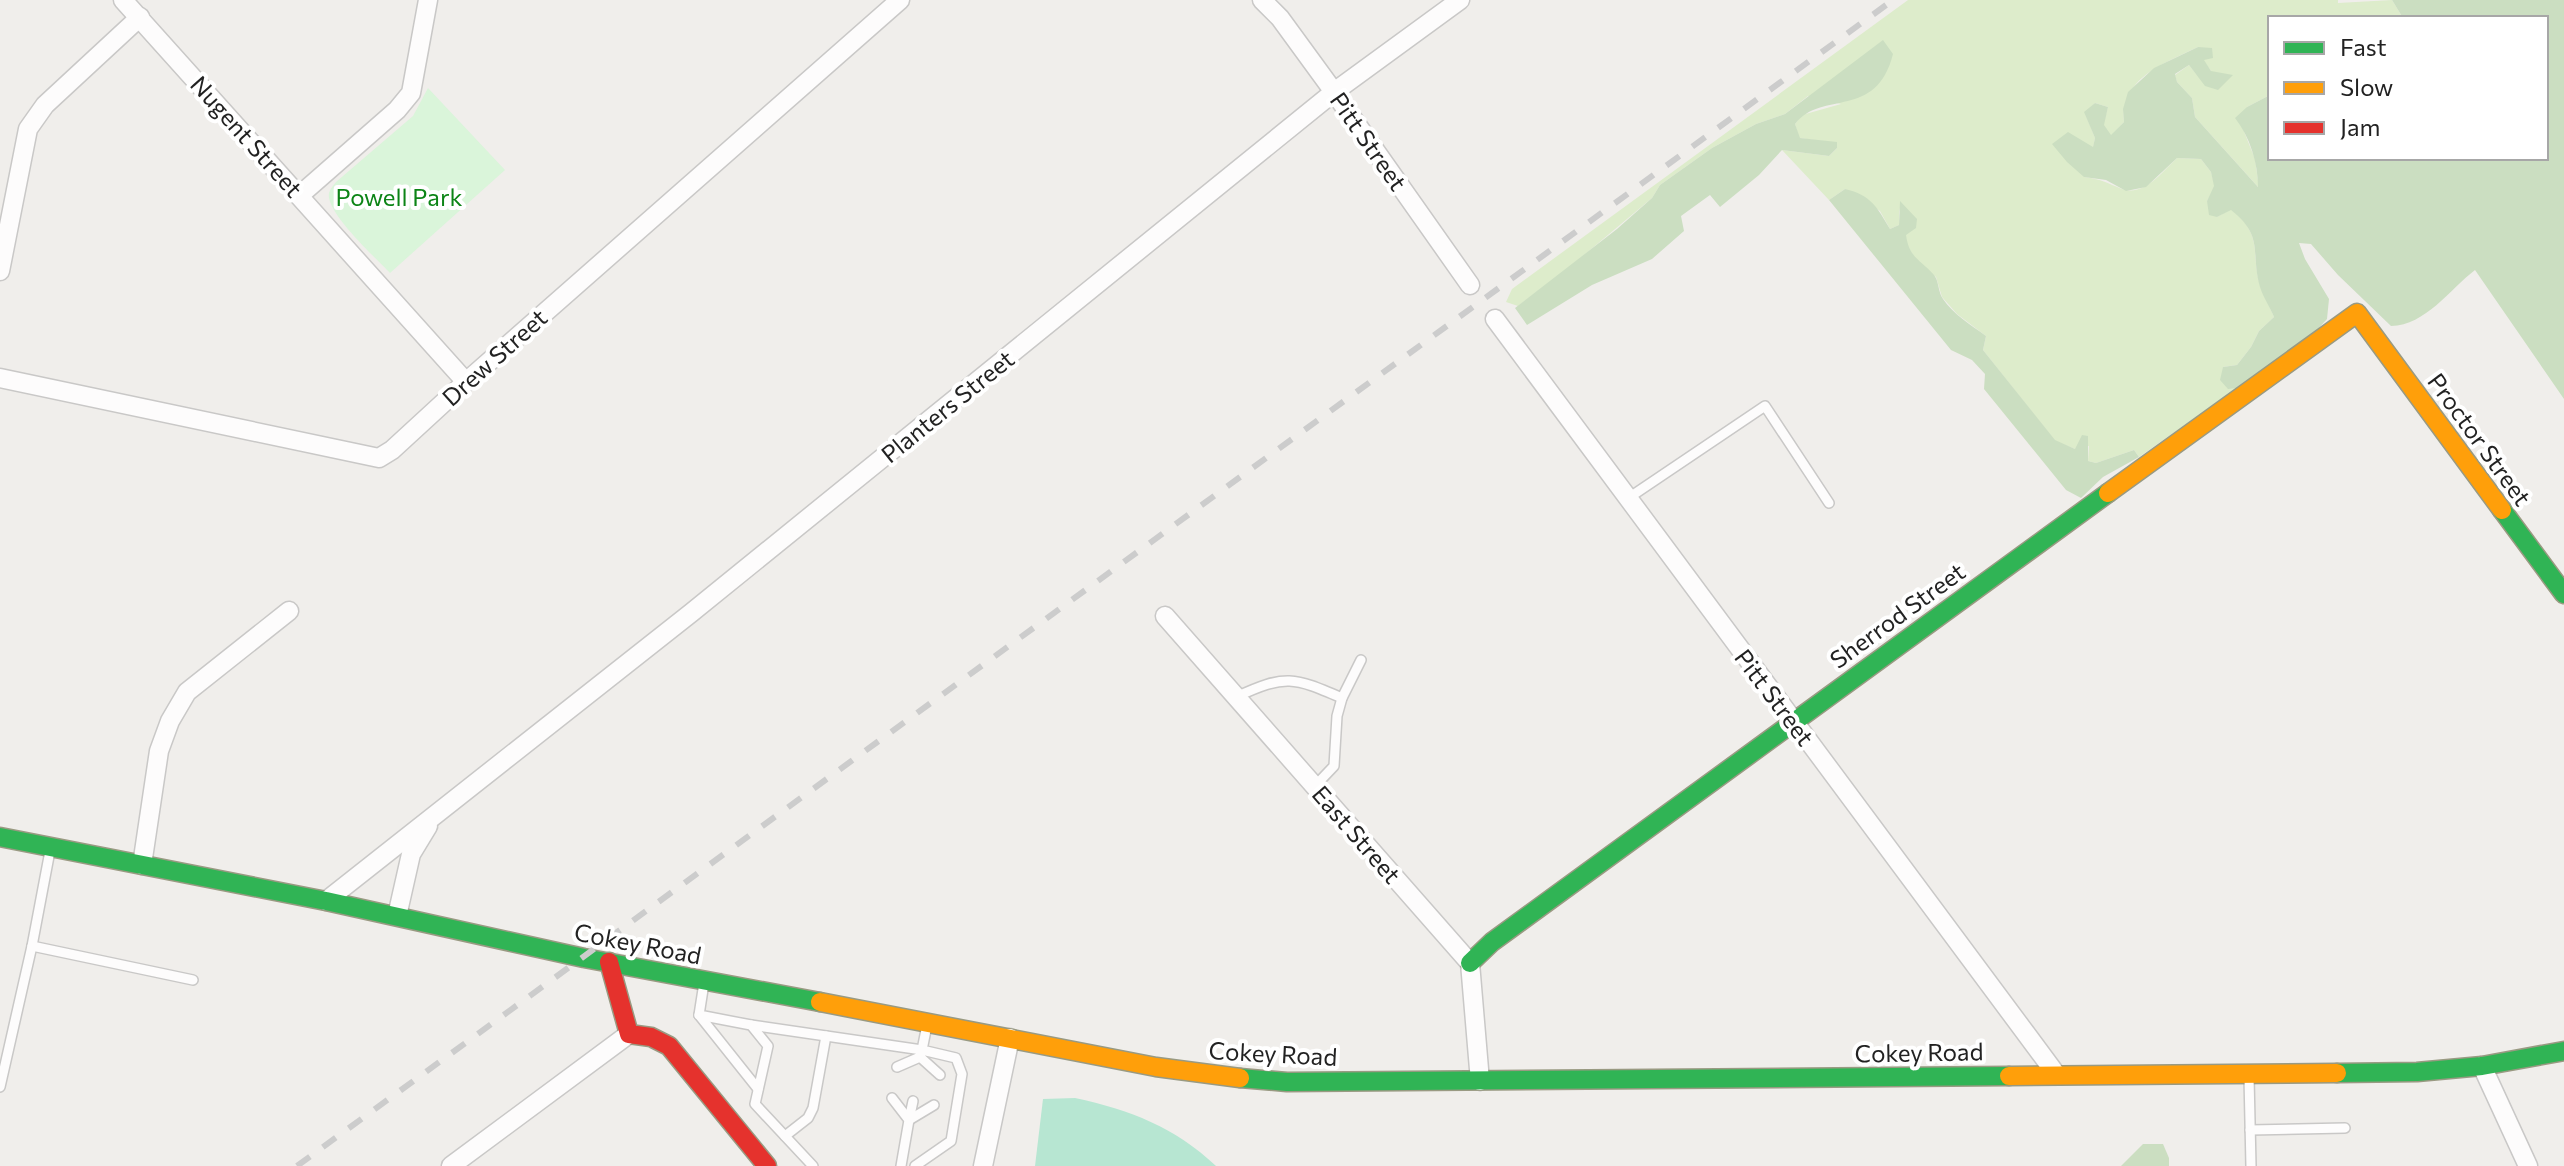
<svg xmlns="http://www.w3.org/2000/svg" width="2564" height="1166" viewBox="0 0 2564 1166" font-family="Commissioner,sans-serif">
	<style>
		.grass { fill: #ddeccb }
		.forest { fill: #cbdec1 }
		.park { fill: #daf5da }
		.pitch { fill: #b7e6d2 }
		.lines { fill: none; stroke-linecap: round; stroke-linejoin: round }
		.lane-casing { stroke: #c9c8c7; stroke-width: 12 }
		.street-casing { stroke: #c9c8c7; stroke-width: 21 }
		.fast-casing { stroke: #999a82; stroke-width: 21 }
		.slow-casing { stroke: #999a82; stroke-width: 21 }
		.jam-casing { stroke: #999a82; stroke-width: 21 }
		.lane { stroke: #fdfcfc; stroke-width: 9 }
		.street { stroke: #fdfcfc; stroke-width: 18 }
		.fast { stroke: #30b455; stroke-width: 18 }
		.slow { stroke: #ff9f0a; stroke-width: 18 }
		.jam { stroke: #e5322d; stroke-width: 18 }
		.rail { stroke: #ccc; stroke-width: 6; stroke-dasharray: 16 16; stroke-linecap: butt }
		.labels { text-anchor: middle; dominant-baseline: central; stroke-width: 8; stroke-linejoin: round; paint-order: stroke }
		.street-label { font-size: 24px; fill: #222; stroke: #fff }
		.park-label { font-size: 24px; fill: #0c8416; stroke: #fff }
	</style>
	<rect width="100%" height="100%" fill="#f0eeeb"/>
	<!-- grass -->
	<path class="grass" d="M1908 0H2338V3L2392 0 2403 18H2270V95L2247 107 2243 129 2255 159 2259 188 2195 117 2192 98 2177 82 2175 75 2189 65 2197 75 2211 71 2203 60 2198 47C2165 63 2120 78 2124 122L2111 136 2103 125 2108 107 2095 103 2085 113 2095 138 2093 148 2074 138 2084 177C2101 179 2107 183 2122 189 2144 197 2163 171 2177 158L2201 159 2211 172 2215 186 2207 201 2217 217 2231 209C2266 238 2249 254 2261 288 2265 298 2270 307 2274 317L2259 331 2251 347 2237 365 2223 367 2237 388 2139 457 2134 450 2096 463 2088 461 2089 446 2075 449 2055 441 1983 350 1986 336 1957 314 1942 297 1936 277 1918 263 1907 245 1899 208V225L1890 229 1880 211 1845 189 1829 200 1782 150 1829 156 1837 148V143L1799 138 1795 124 1802 115 1841 104 1808 96 1785 114 1756 124 1712 148 1660 185 1652 198 1571 266 1518 306 1506 302 1512 289Z"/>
	<!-- forest -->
	<g class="forest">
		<path d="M2392 0H2564V399L2475 270C2449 290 2426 325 2391 326L2338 275 2311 244 2299 243 2305 259 2329 299 2327 319 2316 331 2237 388 2228 389 2220 380 2223 367 2237 365 2251 347 2259 331 2274 317C2270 307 2263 297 2260 287 2250 252 2265 237 2231 210L2217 217 2209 215 2207 201 2214 186 2211 172 2201 159 2177 158 2146 187 2126 191 2106 180 2084 177 2067 162 2052 144 2068 132 2093 147 2095 138 2084 112 2095 103 2108 107 2104 125 2111 135 2124 122 2123 109 2128 92 2154 68 2198 47 2212 48 2213 58 2204 60 2211 71 2233 75 2218 90 2205 86 2189 65 2175 74 2177 82 2192 98 2195 117 2258 187C2258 163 2250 137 2235 118L2247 107 2270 95V158H2546V18H2403Z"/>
		<path d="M1883 40 1893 54C1876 121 1822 89 1795 124L1800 138 1837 142V148L1829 156 1782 150 1759 175 1720 207 1710 195 1681 216 1684 231 1652 259 1592 285 1527 325 1515 308 1617 229 1652 198 1660 185 1712 148 1756 124 1785 114Z"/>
		<path d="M1845 189C1871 195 1877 207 1890 229L1899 225 1900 201 1917 219 1916 228 1906 235C1909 258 1921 260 1934 275 1939 281 1938 292 1943 299 1953 314 1971 325 1986 336L1983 350 2055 440 2075 449 2082 435 2088 436V461L2096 463 2134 450 2139 457 2103 477 2081 498 2066 490 1984 389 1985 374 1972 360 1951 350 1829 200Z"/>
		<polygon points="2143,1144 2163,1144 2169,1158 2169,1166 2121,1166"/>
	</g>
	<!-- park -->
	<path class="park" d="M428 88 505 170 390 273C377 259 325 212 329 193 330 189 333 186 336 182L413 116Z"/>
	<!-- pitch -->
	<path class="pitch" d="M1075 1098C1131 1110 1174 1127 1216 1166H1035L1043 1099Z"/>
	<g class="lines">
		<!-- lane casing -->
		<g class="lane-casing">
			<g id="lane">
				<polyline points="1627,499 1765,406 1829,503"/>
				<path d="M1236 697C1286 674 1293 677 1342 698"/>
				<polyline points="1315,786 1334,766 1337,716 1342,698 1361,660"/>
				<polyline points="32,946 193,980"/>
				<polyline points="704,983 699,1015 751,1025 768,1046 755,1104 813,1166"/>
				<polyline points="699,1015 758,1089"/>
				<polyline points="751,1025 922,1050 920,1057 897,1067"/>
				<polyline points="920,1057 940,1075"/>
				<polyline points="2249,1077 2251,1166"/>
				<polyline points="0,1087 32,946 50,851"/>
				<polyline points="892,1098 909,1120 901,1166"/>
				<polyline points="909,1120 934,1105"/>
				<polyline points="909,1120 913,1101"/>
				<polyline points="2250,1130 2345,1128"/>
				<polyline points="785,1136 808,1118 813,1108 826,1036"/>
				<polyline points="915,1166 951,1141 962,1074 956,1058 922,1050 927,1025"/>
			</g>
		</g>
		<!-- street casing -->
		<g class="street-casing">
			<g id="street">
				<polyline points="123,0 466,382"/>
				<polyline points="1262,0 1280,18 1334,92 1470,285"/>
				<polyline points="300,195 397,110 411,93 428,0"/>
				<polyline points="0,271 28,129 45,105 140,17"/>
				<polyline points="1495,319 2056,1074"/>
				<polyline points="0,378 379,458 392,450 466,382 900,0"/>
				<polyline points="1165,616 1470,963 1480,1081"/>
				<polyline points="142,865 159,751 170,721 187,692 289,611"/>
				<polyline points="326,901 691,613 1334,92 1460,0"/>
				<polyline points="397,916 411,854 428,826"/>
				<polyline points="2482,1066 2528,1166"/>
				<polyline points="451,1166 629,1034"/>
				<polyline points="983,1166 1010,1038"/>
			</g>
		</g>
		<!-- fast casing -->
		<g class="fast-casing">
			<g id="fast">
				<polyline points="2502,510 2564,594"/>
				<polyline points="0,837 326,901 584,958 820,1002"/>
				<polyline points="1470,963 1492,942 2108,493"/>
				<polyline points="2337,1073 2417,1072 2482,1066 2564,1051"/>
				<polyline points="1240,1078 1287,1082 2009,1076"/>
			</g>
		</g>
		<!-- slow casing -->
		<g class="slow-casing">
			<g id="slow">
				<polyline points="2108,493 2357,313 2502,510"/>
				<polyline points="820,1002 1156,1067 1240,1078"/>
				<polyline points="2009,1076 2337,1073"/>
			</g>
		</g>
		<!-- jam casing -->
		<g class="jam-casing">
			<polyline id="jam" points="609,962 629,1034 651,1037 669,1046 767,1166"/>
		</g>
		<!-- lane -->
		<use href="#lane" class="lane"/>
		<!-- street -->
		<use href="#street" class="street"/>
		<!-- fast -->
		<use href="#fast" class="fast"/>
		<!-- slow -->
		<use href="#slow" class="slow"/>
		<!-- jam -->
		<use href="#jam" class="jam"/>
		<!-- rail -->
		<polyline class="rail" points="297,1166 1893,0"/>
	</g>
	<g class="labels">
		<!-- street labels -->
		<g class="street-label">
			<text transform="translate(247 136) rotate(48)">Nugent Street</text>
			<text transform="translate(1369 141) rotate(55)">Pitt Street</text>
			<text transform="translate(494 357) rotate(-42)">Drew Street</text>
			<text transform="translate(947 406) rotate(-39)">Planters Street</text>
			<text transform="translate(2480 439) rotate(54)">Proctor Street</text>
			<text transform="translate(1897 615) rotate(-36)">Sherrod Street</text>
			<text transform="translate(1775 697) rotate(53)">Pitt Street</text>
			<text transform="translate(1357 834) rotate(49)">East Street</text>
			<text transform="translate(638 943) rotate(11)">Cokey Road</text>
			<text transform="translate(1919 1052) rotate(-1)">Cokey Road</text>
			<text transform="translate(1273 1053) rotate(3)">Cokey Road</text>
		</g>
		<!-- park labels -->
		<g class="park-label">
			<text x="399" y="196">Powell Park</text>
		</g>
	</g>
	<!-- legend -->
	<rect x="2268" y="16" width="280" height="144" fill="#ffffff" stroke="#a7a7a7" stroke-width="2"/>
	<rect x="2284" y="42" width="40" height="12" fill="#30b455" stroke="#a7a7a7" stroke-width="2"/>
	<text x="2340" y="56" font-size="24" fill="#222222">Fast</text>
	<rect x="2284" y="82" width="40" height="12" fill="#ff9f0a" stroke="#a7a7a7" stroke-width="2"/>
	<text x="2340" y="96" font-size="24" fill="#222222">Slow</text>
	<rect x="2284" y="122" width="40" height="12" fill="#e5322d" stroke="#a7a7a7" stroke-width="2"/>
	<text x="2340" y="136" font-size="24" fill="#222222">Jam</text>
</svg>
